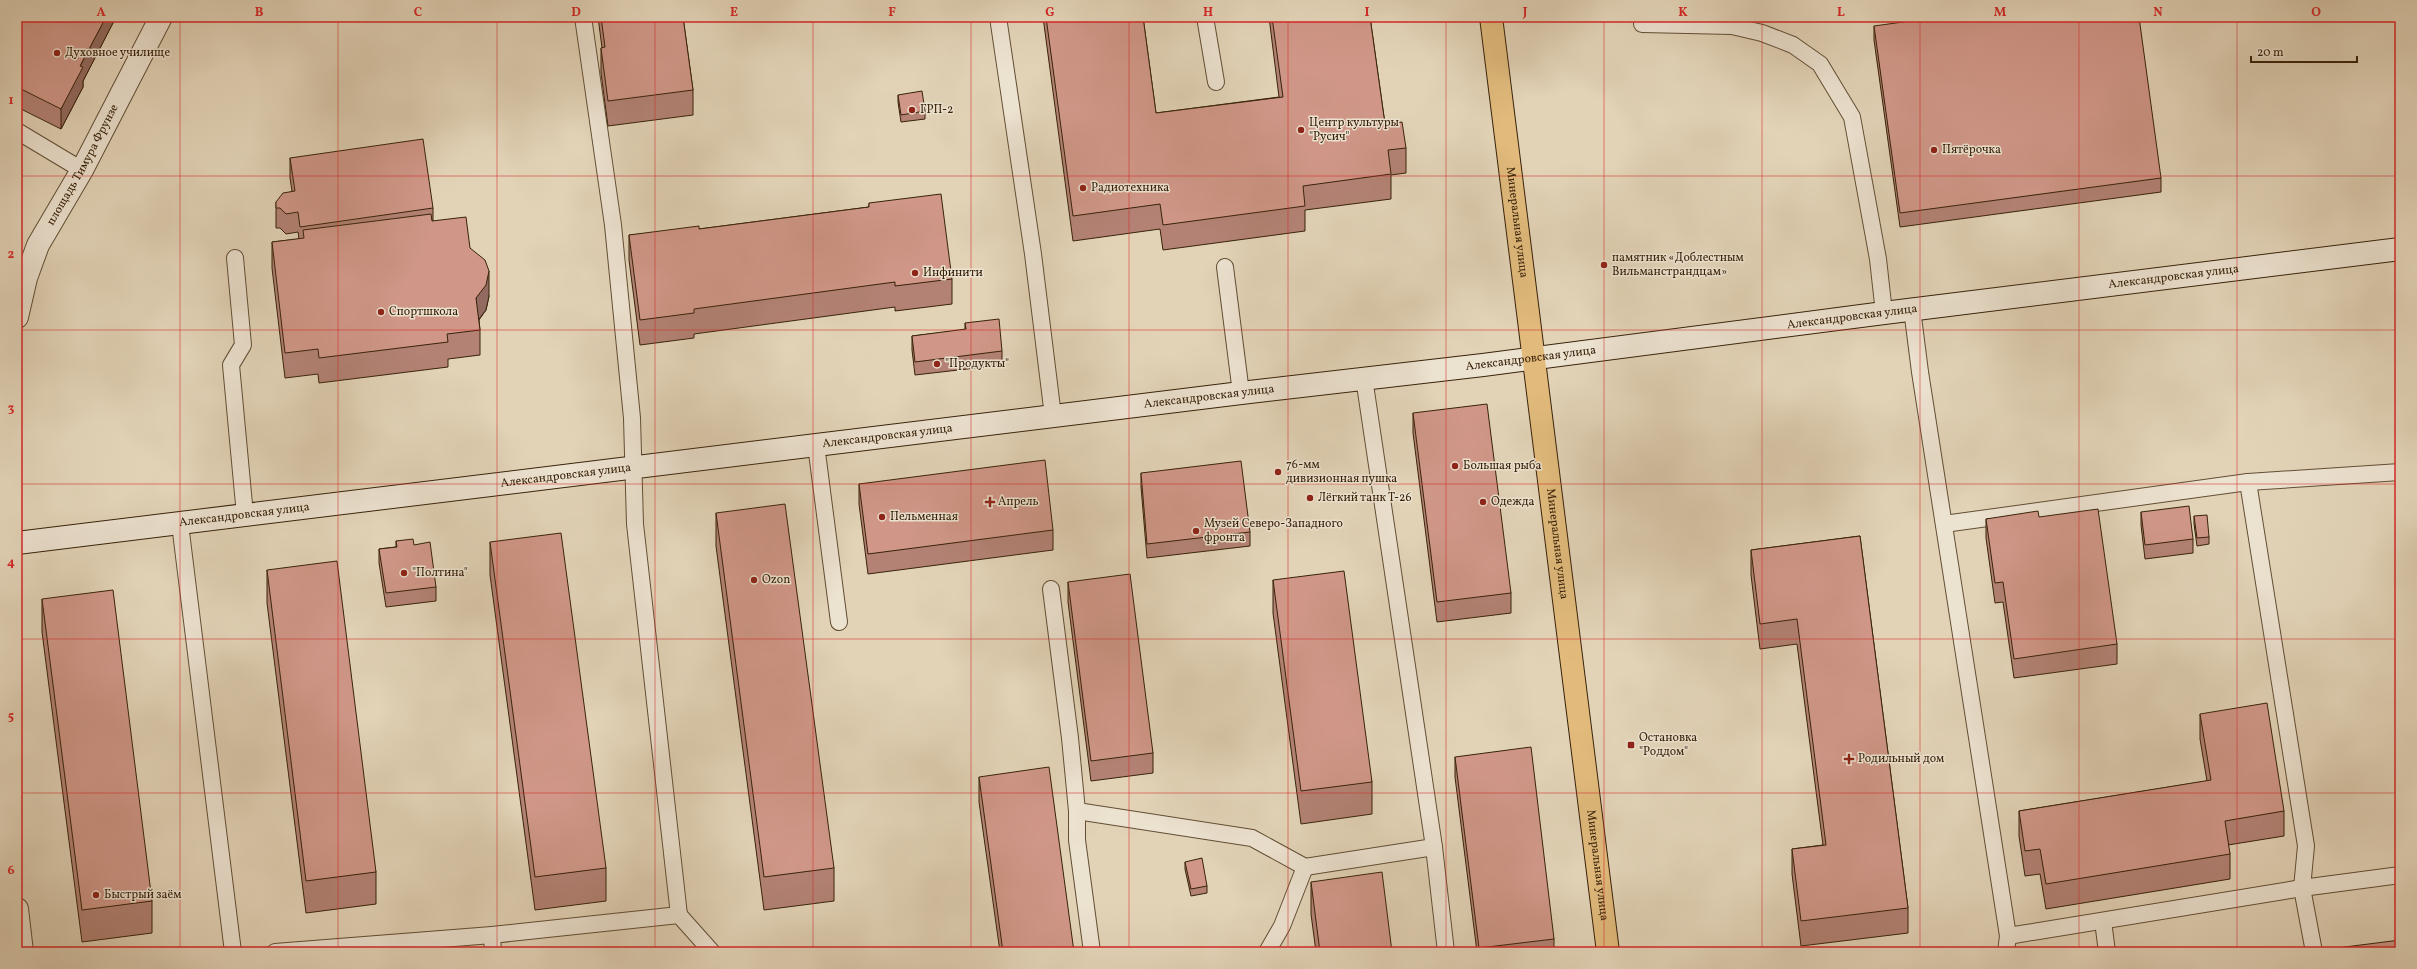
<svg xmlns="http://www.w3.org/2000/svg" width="2417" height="969" viewBox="0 0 2417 969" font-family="Vollkorn,serif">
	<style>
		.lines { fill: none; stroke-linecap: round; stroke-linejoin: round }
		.lane-casing { stroke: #624e35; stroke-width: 18 }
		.street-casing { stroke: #624e35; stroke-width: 24 }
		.secondary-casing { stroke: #38220a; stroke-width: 24 }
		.primary-casing { stroke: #38220a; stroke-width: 24 }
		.lane { stroke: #ece2d0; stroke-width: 16 }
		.street { stroke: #ece2d0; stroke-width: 22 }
		.secondary { stroke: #ece2d0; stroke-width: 22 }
		.primary { stroke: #e1ba7c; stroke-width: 22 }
		.wall { fill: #b38275; stroke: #38220a }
		.shaded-wall { fill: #926a5f; stroke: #38220a }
		.building { fill: #d09788; stroke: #38220a }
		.grid { fill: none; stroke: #d62828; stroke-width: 1; stroke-opacity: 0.55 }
		.poi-dot { fill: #8f2418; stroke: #ece2d0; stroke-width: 1.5 }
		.labels { text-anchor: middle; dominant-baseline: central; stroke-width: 3; stroke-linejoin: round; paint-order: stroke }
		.poi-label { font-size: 12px; fill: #38220a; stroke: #ece2d0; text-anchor: start }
		.street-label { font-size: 12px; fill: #38220a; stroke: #ece2d0 }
		.neatline { fill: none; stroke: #d62828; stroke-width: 1.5 }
		.grid-label { font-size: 13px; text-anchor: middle; font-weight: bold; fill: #d62828 }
	</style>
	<rect width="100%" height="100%" fill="#e2d3b7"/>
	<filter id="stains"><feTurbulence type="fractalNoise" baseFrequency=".005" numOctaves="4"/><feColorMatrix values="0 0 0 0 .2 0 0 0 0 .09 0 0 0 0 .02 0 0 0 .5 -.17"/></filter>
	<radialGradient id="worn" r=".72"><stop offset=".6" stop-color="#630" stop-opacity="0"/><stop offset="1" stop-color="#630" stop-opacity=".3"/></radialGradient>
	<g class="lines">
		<!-- lane casing -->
		<g class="lane-casing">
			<g id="lane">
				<polyline points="583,17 613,225 632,418 635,524 679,915"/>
				<polyline points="998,17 1033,254 1053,416"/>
				<polyline points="1205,17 1216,82"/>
				<polyline points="1642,24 1732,26 1762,33 1793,45 1820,64 1852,117 1878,259 1884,313"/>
				<polyline points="17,131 82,170"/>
				<polyline points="235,258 243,345 231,365 245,515"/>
				<polyline points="1225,267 1241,393"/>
				<polyline points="1912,309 1920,372 2008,936 2006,952"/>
				<polyline points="1364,378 1434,847 1446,952"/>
				<polyline points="816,445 839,622"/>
				<polyline points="2248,482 2306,846 2302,888 2314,952"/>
				<polyline points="180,524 233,952"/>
				<polyline points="1944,524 2248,482 2400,472"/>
				<polyline points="1051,589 1070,738 1077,811 1077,840 1092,952"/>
				<polyline points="1077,811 1252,838 1305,867 1434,847"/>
				<polyline points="2103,921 2107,952"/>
				<polyline points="492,935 493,952"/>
				<polyline points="2008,936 2302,888 2400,875"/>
				<polyline points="275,952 492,935 679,915 712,952"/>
				<polyline points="1267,952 1282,926 1305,867"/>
			</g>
		</g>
		<!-- street casing -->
		<g class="street-casing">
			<g id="street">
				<path id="s1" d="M17 317 26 278 38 245 82 170 161 17"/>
				<polyline points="17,909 22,952"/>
			</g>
		</g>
		<!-- secondary casing -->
		<g class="secondary-casing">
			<g id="secondary">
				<path id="s2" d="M17 543 1241 393 1483 365 1884 313 2400 249"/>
			</g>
		</g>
		<!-- primary casing -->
		<g class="primary-casing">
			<g id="primary">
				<path id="s3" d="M1491 17 1608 952"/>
			</g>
		</g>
		<!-- lane -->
		<use href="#lane" class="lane"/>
		<!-- street -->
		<use href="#street" class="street"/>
		<!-- secondary -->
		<use href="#secondary" class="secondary"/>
		<!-- primary -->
		<use href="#primary" class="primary"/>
	</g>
	<!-- wall -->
	<g class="wall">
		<polygon points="17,17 119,17 117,21 115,19 83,81 83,87 61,129 17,107"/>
		<polygon points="598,17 683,17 693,90 693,115 608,126 601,73 601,48 602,48"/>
		<polygon points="1043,17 1143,17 1156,113 1279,97 1269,17 1370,17 1385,124 1406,148 1406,173 1391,175 1391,199 1305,210 1305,231 1163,250 1160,229 1073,241"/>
		<polygon points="1874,26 2161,178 2161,192 1900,227 1874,40"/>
		<polygon points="898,95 925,111 925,119 901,122 898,102"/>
		<polygon points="290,158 433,208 433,221 470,248 489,296 486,310 479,320 480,330 480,355 448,359 448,367 319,383 318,374 285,378 272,268 272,242 299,239 298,232 286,234 280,228 276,228 276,202 292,191 290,178"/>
		<polygon points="869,203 952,279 952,304 895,311 895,307 694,334 694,338 640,345 629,260 629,235 699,229 869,207"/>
		<polygon points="965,323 1002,351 1002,365 915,375 912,350 912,336 965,330"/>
		<polygon points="2400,365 2400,394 2398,380 2398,366"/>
		<polygon points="1413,413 1511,593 1511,613 1437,622 1413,433"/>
		<polygon points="1141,473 1250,532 1250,546 1147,558 1141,487"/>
		<polygon points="2398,478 2400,478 2400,513 2398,498"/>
		<polygon points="859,484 1053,530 1053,550 868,574 859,504"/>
		<polygon points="2141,512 2193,539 2193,553 2145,559 2141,525"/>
		<polygon points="716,513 834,868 834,901 764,910 716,546"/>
		<polygon points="2194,516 2209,537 2209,544 2197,546 2194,524"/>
		<polygon points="2039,517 2117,644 2117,664 2014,678 2003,602 1995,603 1986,538 1986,519"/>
		<polygon points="1860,536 1908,908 1908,933 1801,946 1792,874 1792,849 1823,845 1797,644 1760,649 1751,575 1751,550"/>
		<polygon points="396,541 414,545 436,587 436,601 386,607 379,563 379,549 396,547"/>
		<polygon points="490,542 606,868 606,901 535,910 490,575"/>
		<polygon points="267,570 376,872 376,904 306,913 267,603"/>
		<polygon points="1273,580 1372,782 1372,814 1301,824 1273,613"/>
		<polygon points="1068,582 1153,753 1153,773 1091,781 1068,602"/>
		<polygon points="42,599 152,901 152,933 82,942 42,632"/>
		<polygon points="2200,714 2284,811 2284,836 2228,845 2230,854 2230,879 2046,909 2040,874 2025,876 2019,836 2019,811 2207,781 2200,739"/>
		<polygon points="1455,757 1554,939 1554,952 1477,952 1455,777"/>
		<polygon points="979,777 1074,952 1000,952 979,802"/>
		<polygon points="1185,862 1207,886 1207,893 1191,896 1185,869"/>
		<polygon points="1311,882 1392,952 1316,952 1311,914"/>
	</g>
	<!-- shaded-wall -->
	<g class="shaded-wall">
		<polygon points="106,17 115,17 115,19 83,81 83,87 61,129 61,109 80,66"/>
		<polygon points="489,271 489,296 486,310 476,323 476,298"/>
	</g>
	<!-- building -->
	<g class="building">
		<polygon points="17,17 106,17 80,66 83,67 61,109 17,87"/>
		<polygon points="601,17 683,17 693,90 608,101 601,48 605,47"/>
		<polygon points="1046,17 1143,17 1156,113 1283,97 1272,17 1370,17 1385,124 1402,122 1406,148 1388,150 1391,174 1303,186 1305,206 1163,225 1160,204 1073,216"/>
		<polygon points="1939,17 2139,17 2161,178 1900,213 1874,26"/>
		<polygon points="922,91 925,111 901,115 898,95"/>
		<polygon points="423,139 433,208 300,227 298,212 286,214 280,208 276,208 276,202 283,193 295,191 290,158"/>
		<polygon points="941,194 952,279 895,286 895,282 694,309 694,313 640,320 629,235 699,226 699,229 869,207 869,203"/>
		<polygon points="431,214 432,221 466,217 470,248 485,260 489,271 486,285 476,298 480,330 447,334 448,342 319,358 318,349 285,353 272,242 304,238 303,230"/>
		<polygon points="999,319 1002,351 915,362 912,336 966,329 965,323"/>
		<polygon points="2400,365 2400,380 2398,366"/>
		<polygon points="1487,404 1511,593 1437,602 1413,413"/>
		<polygon points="1045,460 1053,530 868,554 859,484"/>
		<polygon points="1241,461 1250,532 1147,544 1141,473"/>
		<polygon points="2398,478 2400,478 2400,493"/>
		<polygon points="785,504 834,868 764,877 716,513"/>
		<polygon points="2189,506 2193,539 2145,545 2141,512"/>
		<polygon points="2098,509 2117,644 2014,659 2003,582 1995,583 1986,519 2038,511 2039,517"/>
		<polygon points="2207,515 2209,537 2197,538 2194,516"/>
		<polygon points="561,533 606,868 535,877 490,542"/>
		<polygon points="1860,536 1908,908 1801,921 1792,849 1826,845 1797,619 1760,624 1751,550"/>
		<polygon points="413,539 414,545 430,542 436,587 386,593 379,549 397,547 396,541"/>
		<polygon points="337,561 376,872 306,881 267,570"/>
		<polygon points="1344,571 1372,782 1301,791 1273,580"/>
		<polygon points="1130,574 1153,753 1091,761 1068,582"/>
		<polygon points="113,590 152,901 82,910 42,599"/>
		<polygon points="2267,703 2284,811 2225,821 2230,854 2046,884 2040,849 2025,851 2019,811 2211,780 2200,714"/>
		<polygon points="1531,747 1554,939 1479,948 1455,757"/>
		<polygon points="1049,767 1074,952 1003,952 979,777"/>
		<polygon points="1202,858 1207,886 1191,889 1185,862"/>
		<polygon points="1382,872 1392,952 1320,952 1311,882"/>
		<polygon points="2400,940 2400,952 2337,952 2337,948"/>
	</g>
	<!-- grid -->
	<path class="grid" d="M180 17V952M338 17V952M497 17V952M655 17V952M813 17V952M971 17V952M1129 17V952M1288 17V952M1446 17V952M1604 17V952M1762 17V952M1920 17V952M2079 17V952M2237 17V952M17 176H2400M17 330H2400M17 484H2400M17 639H2400M17 793H2400"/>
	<!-- markers -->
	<g class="poi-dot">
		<circle cx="57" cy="53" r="4"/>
		<circle cx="912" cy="110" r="4"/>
		<circle cx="1301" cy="130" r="4"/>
		<circle cx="1934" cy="150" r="4"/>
		<circle cx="1083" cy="188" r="4"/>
		<circle cx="1604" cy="265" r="4"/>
		<circle cx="915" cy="273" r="4"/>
		<circle cx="381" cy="312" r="4"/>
		<circle cx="937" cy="364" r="4"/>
		<circle cx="1455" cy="466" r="4"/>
		<circle cx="1278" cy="472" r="4"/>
		<circle cx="1310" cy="498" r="4"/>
		<path d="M988 496h4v4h4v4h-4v4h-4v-4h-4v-4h4z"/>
		<circle cx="1483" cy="502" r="4"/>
		<circle cx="882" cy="517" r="4"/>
		<circle cx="1196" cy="531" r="4"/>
		<circle cx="404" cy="573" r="4"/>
		<circle cx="754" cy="580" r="4"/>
		<rect x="1627" y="741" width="8" height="8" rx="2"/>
		<path d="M1847 753h4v4h4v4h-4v4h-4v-4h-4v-4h4z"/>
		<circle cx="96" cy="895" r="4"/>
	</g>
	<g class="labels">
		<!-- poi labels -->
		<g class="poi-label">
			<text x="65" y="53">Духовное училище</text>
			<text x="920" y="110">ГРП-2</text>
			<text x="1309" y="123">Центр культуры<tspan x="1309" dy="14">"Русич"</tspan></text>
			<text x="1942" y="150">Пятёрочка</text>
			<text x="1091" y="188">Радиотехника</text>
			<text x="1612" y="258">памятник «Доблестным<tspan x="1612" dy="14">Вильманстрандцам»</tspan></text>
			<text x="923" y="273">Инфинити</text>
			<text x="389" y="312">Спортшкола</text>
			<text x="945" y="364">"Продукты"</text>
			<text x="1286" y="465">76-мм<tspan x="1286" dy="14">дивизионная пушка</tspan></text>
			<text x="1463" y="466">Большая рыба</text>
			<text x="1318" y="498">Лёгкий танк Т-26</text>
			<text x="998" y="502">Апрель</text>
			<text x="1491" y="502">Одежда</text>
			<text x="890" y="517">Пельменная</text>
			<text x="1204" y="524">Музей Северо-Западного<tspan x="1204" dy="14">фронта</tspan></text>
			<text x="412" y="573">"Полтина"</text>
			<text x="762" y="580">Ozon</text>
			<text x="1639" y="738">Остановка<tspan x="1639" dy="14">"Роддом"</tspan></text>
			<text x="1858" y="759">Родильный дом</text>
			<text x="104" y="895">Быстрый заём</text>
		</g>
		<!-- street labels -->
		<g class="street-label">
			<text stroke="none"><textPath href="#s1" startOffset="167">площадь Тимура Фрунзе</textPath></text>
			<text stroke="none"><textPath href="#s3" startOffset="207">Минеральная улица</textPath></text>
			<text stroke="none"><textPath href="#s2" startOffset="2173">Александровская улица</textPath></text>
			<text stroke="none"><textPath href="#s2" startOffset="1849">Александровская улица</textPath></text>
			<text stroke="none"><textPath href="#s2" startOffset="1525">Александровская улица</textPath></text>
			<text stroke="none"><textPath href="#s2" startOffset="1201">Александровская улица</textPath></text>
			<text stroke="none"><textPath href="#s2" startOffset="877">Александровская улица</textPath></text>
			<text stroke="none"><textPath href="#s2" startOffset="553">Александровская улица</textPath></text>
			<text stroke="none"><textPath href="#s2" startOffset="229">Александровская улица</textPath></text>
			<text stroke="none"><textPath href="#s3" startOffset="531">Минеральная улица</textPath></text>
			<text stroke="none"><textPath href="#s3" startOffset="855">Минеральная улица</textPath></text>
		</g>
	</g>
	<!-- margin -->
	<rect width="2417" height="969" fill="none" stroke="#e2d3b7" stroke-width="44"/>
	<!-- scale -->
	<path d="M2251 56v6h106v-6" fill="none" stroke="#38220a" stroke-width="2"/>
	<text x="2257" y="56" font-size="12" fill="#38220a" stroke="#ece2d0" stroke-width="3" paint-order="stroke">20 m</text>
	<rect x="22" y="22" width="2373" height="925" class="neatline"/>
	<g class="grid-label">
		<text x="101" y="16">A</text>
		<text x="259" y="16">B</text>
		<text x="418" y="16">C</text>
		<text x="576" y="16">D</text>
		<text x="734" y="16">E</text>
		<text x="892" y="16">F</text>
		<text x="1050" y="16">G</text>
		<text x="1208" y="16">H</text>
		<text x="1367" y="16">I</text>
		<text x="1525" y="16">J</text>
		<text x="1683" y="16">K</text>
		<text x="1841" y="16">L</text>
		<text x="2000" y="16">M</text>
		<text x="2158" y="16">N</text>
		<text x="2316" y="16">O</text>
		<text x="11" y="104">1</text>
		<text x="11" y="258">2</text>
		<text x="11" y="412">3</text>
		<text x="11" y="566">4</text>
		<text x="11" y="720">5</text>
		<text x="11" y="874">6</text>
	</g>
	<rect width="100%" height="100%" filter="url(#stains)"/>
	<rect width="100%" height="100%" fill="url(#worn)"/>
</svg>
